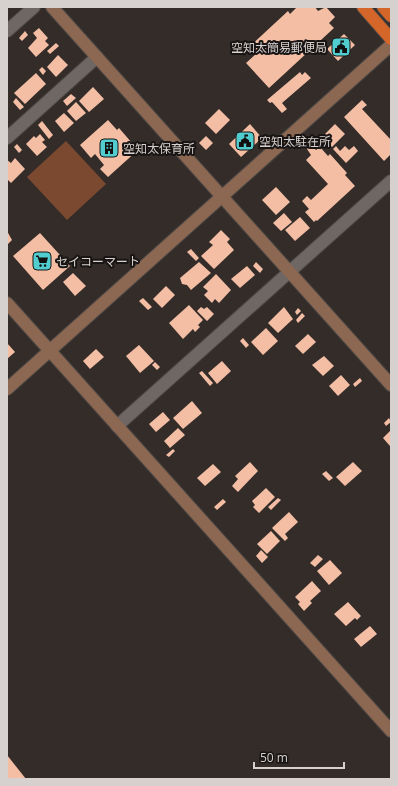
<svg xmlns="http://www.w3.org/2000/svg" width="398" height="786" viewBox="0 0 398 786" font-family="'Open Sans','Noto Sans JP',sans-serif">
	<style>
		.green { fill: #7b4930 }
		.building { fill: #f4bea5 }
		.lines { fill: none; stroke-linecap: round; stroke-linejoin: round }
		.street-casing { stroke: #4f4946; stroke-width: 14 }
		.secondary-casing { stroke: #4f4946; stroke-width: 14 }
		.highway-casing { stroke: #4f4946; stroke-width: 14 }
		.street { stroke: #6e6763; stroke-width: 12 }
		.secondary { stroke: #8c6751; stroke-width: 12 }
		.highway { stroke: #d36628; stroke-width: 12 }
		.labels { text-anchor: middle; dominant-baseline: central; stroke-width: 4; stroke-linejoin: round; paint-order: stroke }
		.poi-label { font-size: 12px; fill: #d6d1cf; stroke: #181514; text-anchor: start }
	</style>
	<rect width="100%" height="100%" fill="#332c29"/>
	<!-- green -->
	<polygon class="green" points="66,141 106,184 67,220 27,177"/>
	<!-- building -->
	<g class="building">
		<polygon points="297,7 315,7 318,11 326,7 335,17 329,23 334,28 269,88 246,63 256,54 249,47 288,11 290,14"/>
		<polygon points="39,28 48,38 45,41 49,45 36,57 28,48 37,38 33,33"/>
		<polygon points="25,31 28,35 22,41 19,38"/>
		<polygon points="344,34 355,45 338,61 327,49"/>
		<polygon points="56,43 59,46 50,54 47,51"/>
		<polygon points="58,55 68,65 56,77 47,67"/>
		<polygon points="42,67 46,71 43,75 39,70"/>
		<polygon points="300,72 302,75 305,72 311,78 282,103 287,109 282,113 272,102 270,103 267,100"/>
		<polygon points="36,73 46,84 25,104 14,93"/>
		<polygon points="93,87 104,99 89,112 79,101"/>
		<polygon points="71,94 76,98 67,106 63,101"/>
		<polygon points="16,98 24,107 20,110 13,102"/>
		<polygon points="362,100 367,105 362,109 391,140 391,154 384,161 344,117"/>
		<polygon points="76,102 86,113 76,121 67,111"/>
		<polygon points="219,109 230,120 216,134 205,123"/>
		<polygon points="64,113 74,123 64,132 55,121"/>
		<polygon points="108,120 117,130 119,128 138,150 108,177 100,169 104,165 95,154 91,158 80,145"/>
		<polygon points="42,121 53,135 49,139 38,125"/>
		<polygon points="250,124 262,138 241,157 229,144"/>
		<polygon points="335,124 345,134 332,147 322,137"/>
		<polygon points="40,134 45,140 42,142 47,147 37,156 26,144 34,136 36,138"/>
		<polygon points="206,136 213,143 206,150 199,143"/>
		<polygon points="17,144 22,150 19,153 14,147"/>
		<polygon points="311,145 316,150 320,147 328,156 330,154 347,173 345,175 355,186 317,221 316,220 314,222 305,212 309,209 302,201 307,196 311,200 328,184 306,160 311,155 307,149"/>
		<polygon points="336,146 340,151 345,146 349,150 354,146 358,151 346,163 333,149"/>
		<polygon points="15,158 25,169 11,183 7,179 7,160 11,163"/>
		<polygon points="276,187 290,202 276,215 262,200"/>
		<polygon points="284,213 292,222 281,231 273,223"/>
		<polygon points="300,217 310,228 295,241 285,230"/>
		<polygon points="221,230 230,239 227,242 234,250 214,269 201,256 213,245 209,242"/>
		<polygon points="7,231 12,240 7,245"/>
		<polygon points="40,233 70,266 43,290 13,256"/>
		<polygon points="191,249 199,258 196,261 187,252"/>
		<polygon points="199,262 211,273 191,290 187,285 182,284 180,278"/>
		<polygon points="256,262 263,269 260,273 253,266"/>
		<polygon points="247,266 255,275 240,288 231,279"/>
		<polygon points="73,273 86,286 75,296 63,282"/>
		<polygon points="216,274 231,290 219,303 215,299 212,303 204,295 208,291 203,287"/>
		<polygon points="166,286 175,295 162,308 153,299"/>
		<polygon points="143,298 152,307 148,310 139,301"/>
		<polygon points="189,305 203,320 198,325 200,327 195,332 193,329 183,339 169,323"/>
		<polygon points="201,307 204,309 207,307 214,314 207,321 197,311"/>
		<polygon points="284,307 293,319 278,333 268,323"/>
		<polygon points="298,308 301,311 297,315 295,312"/>
		<polygon points="302,313 305,316 298,323 296,320"/>
		<polygon points="266,328 278,341 263,355 251,342"/>
		<polygon points="308,334 316,342 303,354 295,346"/>
		<polygon points="243,338 249,345 246,348 240,341"/>
		<polygon points="7,343 15,352 7,359"/>
		<polygon points="139,345 154,361 140,373 126,356"/>
		<polygon points="96,349 104,357 90,369 83,361"/>
		<polygon points="324,356 334,366 323,376 312,365"/>
		<polygon points="222,361 231,371 217,384 208,373"/>
		<polygon points="155,362 160,367 157,370 152,365"/>
		<polygon points="202,371 213,383 210,386 199,373"/>
		<polygon points="341,375 350,385 338,396 329,386"/>
		<polygon points="360,378 362,381 355,387 353,384"/>
		<polygon points="192,401 202,413 183,429 173,418"/>
		<polygon points="163,412 170,420 156,432 149,424"/>
		<polygon points="389,418 391,422 386,426 384,423"/>
		<polygon points="178,428 185,435 170,448 164,441"/>
		<polygon points="391,430 391,445 390,446 383,438"/>
		<polygon points="173,449 175,451 169,457 166,455"/>
		<polygon points="250,462 258,471 238,492 232,486 238,479 235,476"/>
		<polygon points="353,462 362,471 345,486 336,477"/>
		<polygon points="213,464 221,472 205,486 197,478"/>
		<polygon points="326,471 333,478 329,481 322,474"/>
		<polygon points="266,488 275,497 259,513 253,507 255,505 252,501"/>
		<polygon points="278,498 281,500 271,510 268,507"/>
		<polygon points="223,499 226,502 217,510 214,507"/>
		<polygon points="289,512 298,522 285,534 288,538 285,541 272,528"/>
		<polygon points="271,531 280,541 267,554 257,544"/>
		<polygon points="261,550 268,557 262,563 256,556"/>
		<polygon points="318,555 323,559 315,567 310,563"/>
		<polygon points="330,560 342,573 329,585 317,571"/>
		<polygon points="312,581 321,591 310,601 312,603 304,611 298,604 300,602 295,597"/>
		<polygon points="348,602 361,616 357,620 355,618 346,626 334,614"/>
		<polygon points="370,626 377,634 361,647 354,639"/>
		<polygon points="7,755 26,779 8,779"/>
	</g>
	<g class="lines">
		<!-- street casing -->
		<g class="street-casing">
			<g id="street">
				<polyline points="7,31 34,7"/>
				<polyline points="7,138 97,57"/>
				<polyline points="117,426 391,181"/>
			</g>
		</g>
		<!-- secondary casing -->
		<g class="secondary-casing">
			<g id="secondary">
				<polyline points="52,7 391,385"/>
				<polyline points="7,303 391,731"/>
				<polyline points="7,389 391,45"/>
			</g>
		</g>
		<!-- highway casing -->
		<g class="highway-casing">
			<g id="highway">
				<polyline points="363,7 391,39"/>
				<polyline points="383,7 391,16"/>
			</g>
		</g>
		<!-- street -->
		<use href="#street" class="street"/>
		<!-- secondary -->
		<use href="#secondary" class="secondary"/>
		<!-- highway -->
		<use href="#highway" class="highway"/>
	</g>
	<!-- icons -->
	<defs>
		<g id="civic-square" transform="scale(1)"><rect x="-9" y="-9" width="18" height="18" rx="4" fill="#52cdcf" stroke="#181514"/><path d="M-.6-6.5H3V-4.5H.6V-3L4-1V1h2V6H-6V1h2V-1L-.6-3ZM-1.2 2.5V6h2.4V2.5Z" fill="#111"/></g>
		<g id="building-square" transform="scale(1)"><rect x="-9" y="-9" width="18" height="18" rx="4" fill="#52cdcf" stroke="#181514"/><path d="M-4-6H4V6H1V3H-1V6H-4ZM-2.5-4.3h1.7v1.8h-1.7ZM.8-4.3h1.7v1.8H.8ZM-2.5-1h1.7V.8h-1.7ZM.8-1h1.7V.8H.8Z" fill="#111"/></g>
		<g id="supermarket-square" transform="scale(1)"><rect x="-9" y="-9" width="18" height="18" rx="4" fill="#52cdcf" stroke="#181514"/><path d="M-6-5.5h2.5l.6 2H6L4.5 2H-2.5L-4.4-4H-6ZM-1.5 3.2a1.3 1.3 0 1 0 .1 0ZM3 3.2a1.3 1.3 0 1 0 .1 0Z" fill="#111"/></g>
	</defs>
	<g fill-rule="evenodd">
		<use href="#civic-square" x="341" y="47"/>
		<use href="#civic-square" x="245" y="141"/>
		<use href="#building-square" x="109" y="148"/>
		<use href="#supermarket-square" x="42" y="261"/>
	</g>
	<g class="labels">
		<!-- poi labels -->
		<g class="poi-label">
			<text x="327" y="47" text-anchor="end">空知太簡易郵便局</text>
			<text x="259" y="141">空知太駐在所</text>
			<text x="123" y="148">空知太保育所</text>
			<text x="56" y="261">セイコーマート</text>
		</g>
	</g>
	<!-- border -->
	<rect width="398" height="786" fill="none" stroke="#d6d1cf" stroke-width="16"/>
	<!-- scale -->
	<path d="M254 762v6h90v-6" fill="none" stroke="#d6d1cf" stroke-width="2"/>
	<text x="260" y="762" font-size="12" fill="#d6d1cf" stroke="#181514" stroke-width="3" paint-order="stroke">50 m</text>
</svg>
